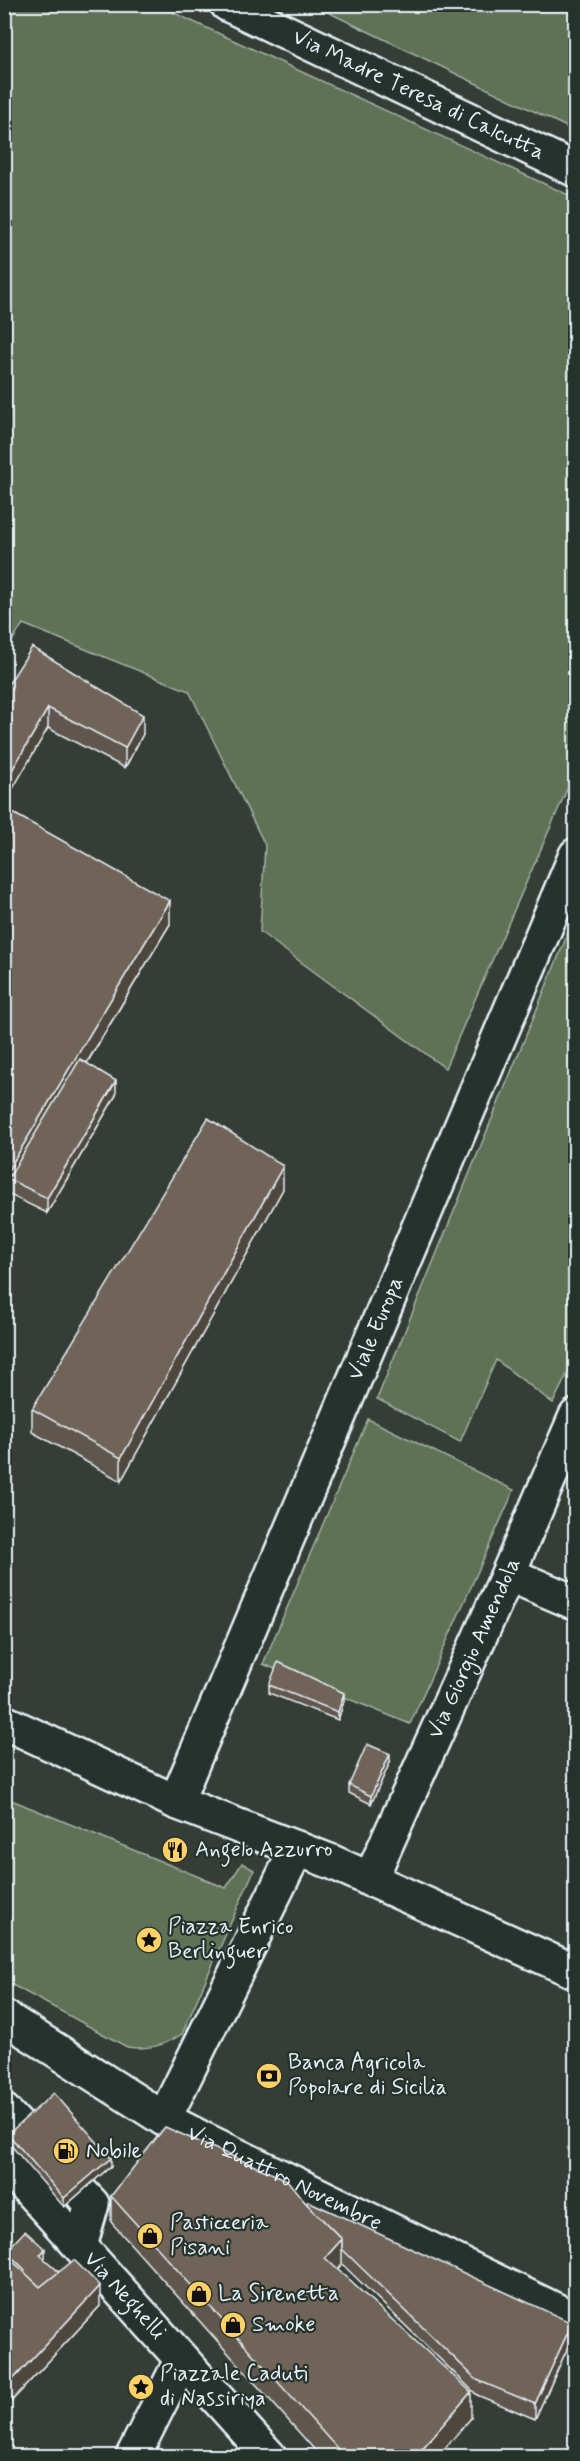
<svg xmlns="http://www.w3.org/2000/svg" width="580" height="2461" viewBox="0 0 580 2461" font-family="Mynerve,sans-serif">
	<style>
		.green { fill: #5e7255; stroke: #a3b2a6; stroke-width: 1.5 }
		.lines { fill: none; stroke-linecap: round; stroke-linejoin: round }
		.minor-casing { stroke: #e8f1f8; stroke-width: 38 }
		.minor { stroke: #26332d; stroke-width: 33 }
		.wall { fill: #5f564d; stroke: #e8f1f8; stroke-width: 1.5 }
		.shaded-wall { fill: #4e463e; stroke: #e8f1f8; stroke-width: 1.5 }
		.building { fill: #6f6459; stroke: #e8f1f8; stroke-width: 1.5 }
		.labels { text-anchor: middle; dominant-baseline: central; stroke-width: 4.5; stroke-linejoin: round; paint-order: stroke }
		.street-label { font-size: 22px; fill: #e8f1f8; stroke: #26332d }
		.poi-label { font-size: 22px; fill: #e8f1f8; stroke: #26332d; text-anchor: start }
	</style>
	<rect width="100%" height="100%" fill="#353d36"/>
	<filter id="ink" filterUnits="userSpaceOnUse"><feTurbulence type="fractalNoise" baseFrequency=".0167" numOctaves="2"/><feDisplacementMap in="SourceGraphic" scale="12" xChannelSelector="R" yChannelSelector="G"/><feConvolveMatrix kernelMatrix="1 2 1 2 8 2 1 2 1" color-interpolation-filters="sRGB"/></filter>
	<g filter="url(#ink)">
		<!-- green -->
		<g class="green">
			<polygon points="5,4 157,5 575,198 575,771 445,1068 260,932 265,845 189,691 23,624 5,652"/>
			<polygon points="313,5 575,5 575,131"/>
			<polygon points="575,916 575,1358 553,1403 496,1360 460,1442 377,1399"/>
			<polygon points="368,1419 514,1490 410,1724 263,1664"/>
			<path d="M4 1797 226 1888 242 1863 254 1870 182 2034C164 2046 148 2050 127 2047L5 1981Z"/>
		</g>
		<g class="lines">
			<!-- minor casing -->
			<g class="minor-casing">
				<g id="minor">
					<path id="s1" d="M227 4 576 170"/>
					<polyline points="508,1574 576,1603"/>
					<polyline points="4,1722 176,1802 332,1862 576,1972"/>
					<path id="s2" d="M176 1802 576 855"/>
					<path id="s3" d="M370 1880 508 1574 576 1416"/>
					<path id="s4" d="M4 2017 164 2119 199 2137 576 2320"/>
					<polyline points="4,2111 92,2204 80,2246"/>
					<polyline points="164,2119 297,1848"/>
					<path id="s5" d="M4 2162 269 2456"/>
					<polyline points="133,2456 181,2361"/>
				</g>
			</g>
			<!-- minor -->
			<use href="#minor" class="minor"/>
		</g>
		<!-- wall -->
		<g class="wall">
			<polygon points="4,691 143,734 125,768 48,728"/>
			<polygon points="4,808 170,924 87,1063 116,1095 47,1213 8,1194 4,1200"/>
			<polygon points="283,1189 121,1481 32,1432 32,1409"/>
			<polygon points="269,1685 344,1701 338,1720 269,1693"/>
			<polygon points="390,1762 371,1804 349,1793 349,1785"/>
			<polygon points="8,2134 111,2166 64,2207 8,2142"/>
			<polygon points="111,2196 304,2201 307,2204 572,2338 535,2419 477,2395 342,2264 337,2270 471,2418 437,2457 321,2457 111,2222"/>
			<polygon points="6,2251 45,2257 44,2259 59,2272 100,2306 4,2409"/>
		</g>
		<!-- shaded-wall -->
		<g class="shaded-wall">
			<polygon points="48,708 48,728 4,804 4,784"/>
			<polygon points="143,715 143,734 125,768 125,748"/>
			<polygon points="170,901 170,924 15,1182 8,1179 8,1194 4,1200 4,1177"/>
			<polygon points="116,1081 116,1095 47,1213 47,1198"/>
			<polygon points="283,1166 283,1189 121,1481 121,1458"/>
			<polygon points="344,1693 344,1701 338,1720 338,1712"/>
			<polygon points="390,1754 390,1762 371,1804 371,1796"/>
			<polygon points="111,2158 111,2166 64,2207 64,2198"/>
			<polygon points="342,2239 342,2265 325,2284 325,2258"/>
			<polygon points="45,2249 45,2257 40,2263 40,2255"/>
			<polygon points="100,2286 100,2306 4,2409 4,2389"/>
			<polygon points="572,2323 572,2338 535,2419 535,2404"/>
			<polygon points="471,2392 471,2418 437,2457 415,2457"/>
		</g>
		<!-- building -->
		<g class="building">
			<polygon points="32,647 143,715 125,748 48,708 4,784 4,691"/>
			<polygon points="4,808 170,901 4,1177"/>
			<polygon points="80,1059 116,1081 47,1198 8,1179"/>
			<polygon points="208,1118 283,1166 121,1458 32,1409"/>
			<polygon points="278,1662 344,1693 338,1712 269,1685"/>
			<polygon points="367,1744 390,1754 371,1796 349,1785"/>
			<polygon points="54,2093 111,2158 64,2198 8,2134"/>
			<polygon points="165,2127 287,2180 304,2201 342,2239 325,2258 471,2392 415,2457 345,2457 111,2196"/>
			<polygon points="308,2201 572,2323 535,2404 477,2380 342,2249 342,2239 307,2204"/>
			<polygon points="25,2231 45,2249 40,2255 59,2272 40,2287 24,2272 25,2270 6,2251"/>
			<polygon points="4,2253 40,2287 74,2260 100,2286 4,2389"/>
		</g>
	</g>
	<!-- icons -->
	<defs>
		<g id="restaurant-disc" transform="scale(1.35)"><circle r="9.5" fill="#ffd166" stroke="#26332d"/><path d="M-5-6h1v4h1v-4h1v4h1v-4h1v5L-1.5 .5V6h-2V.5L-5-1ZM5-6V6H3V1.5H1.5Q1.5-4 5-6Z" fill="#111"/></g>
		<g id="sight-disc" transform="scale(1.35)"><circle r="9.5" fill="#ffd166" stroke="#26332d"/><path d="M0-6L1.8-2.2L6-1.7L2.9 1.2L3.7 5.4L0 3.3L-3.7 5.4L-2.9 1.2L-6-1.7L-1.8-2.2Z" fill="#111"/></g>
		<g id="bank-disc" transform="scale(1.35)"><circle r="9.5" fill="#ffd166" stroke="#26332d"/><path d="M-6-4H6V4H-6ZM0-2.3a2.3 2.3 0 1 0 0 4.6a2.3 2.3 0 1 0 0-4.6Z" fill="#111"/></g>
		<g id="fuel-disc" transform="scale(1.35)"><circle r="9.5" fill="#ffd166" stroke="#26332d"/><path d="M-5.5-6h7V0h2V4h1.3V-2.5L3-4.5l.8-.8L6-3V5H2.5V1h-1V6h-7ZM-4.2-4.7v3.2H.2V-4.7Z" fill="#111"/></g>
		<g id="shop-disc" transform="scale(1.35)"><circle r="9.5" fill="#ffd166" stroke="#26332d"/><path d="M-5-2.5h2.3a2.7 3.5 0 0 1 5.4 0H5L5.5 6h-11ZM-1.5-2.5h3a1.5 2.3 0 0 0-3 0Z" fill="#111"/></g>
	</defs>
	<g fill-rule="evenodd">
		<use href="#restaurant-disc" x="175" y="1850"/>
		<use href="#sight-disc" x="149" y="1940"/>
		<use href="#bank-disc" x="269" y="2076"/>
		<use href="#fuel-disc" x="66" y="2151"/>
		<use href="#shop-disc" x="150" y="2236"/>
		<use href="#shop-disc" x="199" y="2294"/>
		<use href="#shop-disc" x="233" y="2325"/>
		<use href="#sight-disc" x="141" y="2387"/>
	</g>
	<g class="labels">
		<!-- street labels -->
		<g class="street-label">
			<text stroke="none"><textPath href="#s1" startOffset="212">Via Madre Teresa di Calcutta</textPath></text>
			<text stroke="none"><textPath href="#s2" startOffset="514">Viale Europa</textPath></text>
			<text stroke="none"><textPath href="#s3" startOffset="254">Via Giorgio Amendola</textPath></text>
			<text stroke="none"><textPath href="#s4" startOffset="324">Via Quattro Novembre</textPath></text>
			<text stroke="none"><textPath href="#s5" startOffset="180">Via Neghelli</textPath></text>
		</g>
		<!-- poi labels -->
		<g class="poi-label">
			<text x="195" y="1850">Angelo Azzurro</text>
			<text x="168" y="1927">Piazza Enrico<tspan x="168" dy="25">Berlinguer</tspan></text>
			<text x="288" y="2063">Banca Agricola<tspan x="288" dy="25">Popolare di Sicilia</tspan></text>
			<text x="86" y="2151">Nobile</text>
			<text x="170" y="2223">Pasticceria<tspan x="170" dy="25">Pisani</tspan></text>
			<text x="218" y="2294">La Sirenetta</text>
			<text x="252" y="2325">Smoke</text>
			<text x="160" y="2374">Piazzale Caduti<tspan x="160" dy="25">di Nassiriya</tspan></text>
		</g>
	</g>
	<!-- margin -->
	<rect width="580" height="2461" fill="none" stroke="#26332d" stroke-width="24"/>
	<rect x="12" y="12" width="556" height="2437" fill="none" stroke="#e8f1f8" stroke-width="2" filter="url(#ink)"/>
</svg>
